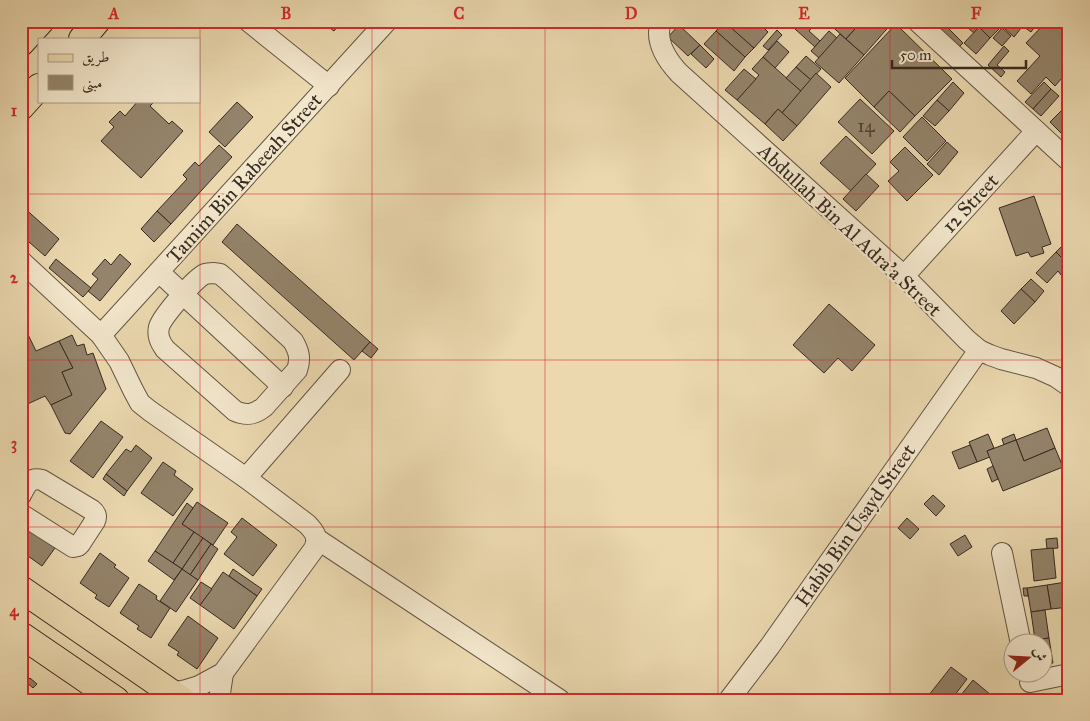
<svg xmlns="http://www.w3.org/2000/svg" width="1090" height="721" viewBox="0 0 1090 721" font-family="'IM FELL Great Primer',Amiri,serif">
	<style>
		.building { fill: #94846b; stroke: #362a21 }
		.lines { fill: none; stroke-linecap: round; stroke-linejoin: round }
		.minor-casing { stroke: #635644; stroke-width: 22 }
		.major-casing { stroke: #362a21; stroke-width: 28 }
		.minor { stroke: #f2e6cb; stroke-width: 20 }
		.major { stroke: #ebd8af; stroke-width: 26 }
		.grid { fill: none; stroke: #d62828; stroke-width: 1; stroke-opacity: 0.55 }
		.labels { text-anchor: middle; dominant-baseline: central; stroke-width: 4.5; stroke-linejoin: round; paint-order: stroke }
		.number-label { font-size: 18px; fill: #4e4034 }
		.street-label { font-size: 20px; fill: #362a21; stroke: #f2e6cb }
		.neatline { fill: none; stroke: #d62828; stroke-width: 2 }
		.grid-label { font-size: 16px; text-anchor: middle; font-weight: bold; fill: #d62828 }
	</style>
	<rect width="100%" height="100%" fill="#ebd8af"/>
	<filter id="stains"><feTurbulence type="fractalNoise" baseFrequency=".004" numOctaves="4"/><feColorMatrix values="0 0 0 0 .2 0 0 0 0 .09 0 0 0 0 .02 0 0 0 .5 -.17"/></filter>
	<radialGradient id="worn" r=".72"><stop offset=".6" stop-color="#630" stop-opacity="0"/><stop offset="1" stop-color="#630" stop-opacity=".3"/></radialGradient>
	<!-- building -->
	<g class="building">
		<polygon points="331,21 342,21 334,31 327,26"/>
		<polygon points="724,21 754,48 745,57 716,31"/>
		<polygon points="734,21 757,21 768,32 754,48 729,26"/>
		<polygon points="802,21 813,21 815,24 809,31 820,41 815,47 795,29"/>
		<polygon points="826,21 862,21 846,39"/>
		<polygon points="862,21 893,22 864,55 846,39"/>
		<polygon points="941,21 963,43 956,50 934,29"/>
		<polygon points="966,21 982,21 983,22 974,33 963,24"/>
		<polygon points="984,21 1001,21 1004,24 990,38 979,27"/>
		<polygon points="1010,21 1023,21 1025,23 1014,37 1004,28"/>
		<polygon points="1028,21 1039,21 1031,32 1024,27"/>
		<polygon points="1047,21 1057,21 1069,32 1069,70 1055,86 1046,77 1031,94 1017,81 1040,56 1026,43"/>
		<polygon points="1057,21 1069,21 1069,32"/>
		<polygon points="896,24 952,79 915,116 889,91 874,107 845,78"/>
		<polygon points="679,25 700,45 688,56 668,37"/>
		<polygon points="979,27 990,38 976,54 964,43"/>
		<polygon points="1002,28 1011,36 1002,46 993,38"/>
		<polygon points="777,30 782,35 768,50 763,46"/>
		<polygon points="716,31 745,57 734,71 704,44"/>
		<polygon points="829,31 837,38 819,58 811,51"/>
		<polygon points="840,34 864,55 839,83 815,62"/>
		<polygon points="777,41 789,52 775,68 763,57"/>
		<polygon points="700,45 714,59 706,68 691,54"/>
		<polygon points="1004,46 1009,51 997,65 1005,72 1001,77 988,65"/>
		<polygon points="806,56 821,69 811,80 796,67"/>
		<polygon points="763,57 801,91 782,113 778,109 765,124 737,100 759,75 752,69"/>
		<polygon points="796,67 811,80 801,91 786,78"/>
		<polygon points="744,69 756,79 737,100 725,90"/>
		<polygon points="816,73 831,87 797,126 782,113"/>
		<polygon points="953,82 964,93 949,111 937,100"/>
		<polygon points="1044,82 1051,89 1033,109 1025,102"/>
		<polygon points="1051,89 1059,96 1041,116 1033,109"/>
		<polygon points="889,91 915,116 900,132 874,107"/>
		<polygon points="860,99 894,131 872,154 838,122"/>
		<polygon points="937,100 949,111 935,126 923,116"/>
		<polygon points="138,101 155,101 150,106 169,124 172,121 183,131 141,178 101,141 114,127 109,122 120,111 125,116"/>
		<polygon points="237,102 253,117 225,147 209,132"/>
		<polygon points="778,109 797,126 783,141 765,124"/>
		<polygon points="1061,111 1069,118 1069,141 1050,122"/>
		<polygon points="922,117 946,141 927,161 903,137"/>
		<polygon points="846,136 876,164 851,191 820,163"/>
		<polygon points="947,142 958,152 939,175 927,164"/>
		<polygon points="219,145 232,157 171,224 157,211 187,179 183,175 195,162 199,166"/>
		<polygon points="905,147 933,175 907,201 888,181 899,171 890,162"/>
		<polygon points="866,174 879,186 856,211 843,199"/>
		<polygon points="1034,196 1051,244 1042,247 1044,253 1031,257 1028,252 1016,256 999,208"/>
		<polygon points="22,206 59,239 45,256 21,235 21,207"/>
		<polygon points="157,211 171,224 154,242 141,229"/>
		<polygon points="237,224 370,342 354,360 222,242"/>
		<polygon points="1067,241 1069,243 1069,259 1066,262 1056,252"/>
		<polygon points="1056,252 1066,262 1064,264 1068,267 1061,275 1058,271 1047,283 1036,273"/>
		<polygon points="120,254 131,264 100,301 88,291 98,279 92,274 105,259 111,265"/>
		<polygon points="56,259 91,288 83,297 49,268"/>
		<polygon points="1031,279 1044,291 1035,302 1021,289"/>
		<polygon points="1021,289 1035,302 1014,324 1001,311"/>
		<polygon points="829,304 875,345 852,371 838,358 824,373 793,345"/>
		<polygon points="21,320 36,351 59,341 73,368 62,372 72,395 51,405 45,396 21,407"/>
		<polygon points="72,335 77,346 84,344 87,355 93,353 106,389 70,434 65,433 51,405 72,395 62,372 73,368 59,341"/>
		<polygon points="370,342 378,349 371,358 362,351"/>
		<polygon points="101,421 123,437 93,478 70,461"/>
		<polygon points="1047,428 1055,448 1024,461 1016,440"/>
		<polygon points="988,434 994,448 987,451 990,457 977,462 969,442"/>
		<polygon points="1014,434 1016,440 1004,445 1002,439"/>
		<polygon points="1016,440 1024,461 1055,448 1063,467 1003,491 987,451"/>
		<polygon points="136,445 152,458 127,491 106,474 126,449 131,452"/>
		<polygon points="970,445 977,462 959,469 952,452"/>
		<polygon points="163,462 176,471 174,475 193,489 173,516 141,493"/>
		<polygon points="993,466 998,479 992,482 987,469"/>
		<polygon points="106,474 127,491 124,496 103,479"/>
		<polygon points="933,495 945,506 936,516 924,504"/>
		<polygon points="197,502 228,523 213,545 182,524"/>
		<polygon points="187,503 193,508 182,524 194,532 173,563 155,551"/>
		<polygon points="242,518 277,545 253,576 224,554 237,537 231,532"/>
		<polygon points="907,518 919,529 910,539 898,528"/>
		<polygon points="23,525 55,548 42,566 21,551 21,527"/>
		<polygon points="194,532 203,538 182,569 173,563"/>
		<polygon points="965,535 972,547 958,556 950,544"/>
		<polygon points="203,538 211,544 190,575 182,569"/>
		<polygon points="1057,538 1058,548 1047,549 1046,539"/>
		<polygon points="211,544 218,549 198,580 190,575"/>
		<polygon points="1053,548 1056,578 1034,581 1031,550"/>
		<polygon points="155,551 182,569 174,580 148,561"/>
		<polygon points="100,553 116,565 114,567 129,578 109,607 95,598 97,595 80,583"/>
		<polygon points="182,569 198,580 176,612 160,601"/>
		<polygon points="233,569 262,589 257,596 229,576"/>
		<polygon points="223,572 257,596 234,629 200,605"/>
		<polygon points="201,582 212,589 200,605 190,598"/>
		<polygon points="1066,582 1069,607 1051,609 1047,585"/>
		<polygon points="139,584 157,596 156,599 170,608 151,638 137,629 139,626 120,613"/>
		<polygon points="1047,585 1051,609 1031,612 1027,588"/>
		<polygon points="1023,588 1027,588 1028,596 1024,596"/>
		<polygon points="1069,608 1069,633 1066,634 1063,609"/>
		<polygon points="1045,610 1049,638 1035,640 1031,612"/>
		<polygon points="188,616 218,638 197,669 177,655 179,652 168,645"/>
		<polygon points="1049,638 1053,663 1042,665 1042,644 1035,644 1035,640"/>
		<polygon points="951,667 967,679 951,700 925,700"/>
		<polygon points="30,678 37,684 33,688 26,682"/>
		<polygon points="973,680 997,700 968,700 961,695"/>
	</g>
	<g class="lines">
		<!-- minor casing -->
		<g class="minor-casing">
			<g id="minor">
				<polyline points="248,21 329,86"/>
				<path d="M661 21C654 41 666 59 679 73L904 276 967 340 979 350 990 355 1001 359 1036 368 1056 377 1069 386"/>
				<polyline points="917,21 1069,161"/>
				<path d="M21 261 101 335 119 361 133 390 140 403 150 411 246 478 307 524C315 532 319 538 314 549L223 673 199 686 186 690 172 693"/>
				<polyline points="159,272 283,387"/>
				<path d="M213 273 220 274 226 279 293 341C299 351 301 359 297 370L264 407C254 415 246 416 235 411L165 349C160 342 157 336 159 327 162 317 195 278 205 274 208 273 210 273 213 273Z"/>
				<polyline points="904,276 1036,131"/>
				<polyline points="101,335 387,21"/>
				<polyline points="246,478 340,370"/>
				<path d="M21 495C26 485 29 477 42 480L92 510C96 513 97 517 95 521L80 544 78 546 73 547 21 514"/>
				<polyline points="317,539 560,700"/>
				<polyline points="1002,553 1021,644"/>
				<polyline points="1030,682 1069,674"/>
				<polyline points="219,700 223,673"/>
				<polyline points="729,700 770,646 979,350"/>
			</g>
		</g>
		<!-- major casing -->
		<g class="major-casing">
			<g id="major">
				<polyline points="82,39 97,21"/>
				<polyline points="21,43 41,21"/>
				<polyline points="21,107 39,87"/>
				<polyline points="21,589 182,700"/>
				<polyline points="21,635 116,700"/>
			</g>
		</g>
		<!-- minor -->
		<use href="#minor" class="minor"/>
		<!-- major -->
		<use href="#major" class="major"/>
	</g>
	<!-- grid -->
	<path class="grid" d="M200 21V700M372 21V700M545 21V700M718 21V700M890 21V700M21 194H1069M21 360H1069M21 527H1069"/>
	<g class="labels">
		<!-- number labels -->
		<g class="number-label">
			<text x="866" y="126">14</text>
		</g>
		<!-- street labels -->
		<g class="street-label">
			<text transform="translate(244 178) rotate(-48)">Tamim Bin Rabeeah Street</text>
			<text transform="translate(970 203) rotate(-47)">12 Street</text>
			<text transform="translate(850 230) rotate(43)">Abdullah Bin Al Adra'a Street</text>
			<text transform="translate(855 525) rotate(-55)">Habib Bin Usayd Street</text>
		</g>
	</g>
	<!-- margin -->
	<rect width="1090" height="721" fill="none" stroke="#ebd8af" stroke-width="55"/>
	<!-- legend -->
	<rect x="38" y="38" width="162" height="65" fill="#f2e6cb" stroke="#a79b87"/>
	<rect x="48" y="54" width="25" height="8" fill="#ebd8af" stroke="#a79b87"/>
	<text x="82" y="62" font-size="15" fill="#362a21">طريق</text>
	<rect x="48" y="75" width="25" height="15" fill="#94846b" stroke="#a79b87"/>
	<text x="82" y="88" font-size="15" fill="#362a21">مبنى</text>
	<!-- north arrow -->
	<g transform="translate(1028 658) rotate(72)"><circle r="24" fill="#f2e6cb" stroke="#a79b87"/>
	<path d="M0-4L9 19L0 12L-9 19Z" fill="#8f2418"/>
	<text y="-8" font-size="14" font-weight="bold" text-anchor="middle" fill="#362a21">ش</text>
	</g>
	<!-- scale -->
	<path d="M892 60v8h134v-8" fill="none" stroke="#362a21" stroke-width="2.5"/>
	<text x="900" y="60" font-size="15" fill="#362a21" stroke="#f2e6cb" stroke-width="4" paint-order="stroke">50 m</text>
	<rect x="28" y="28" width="1034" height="666" class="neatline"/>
	<g class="grid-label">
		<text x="114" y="19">A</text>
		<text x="286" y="19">B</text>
		<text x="459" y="19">C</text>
		<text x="631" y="19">D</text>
		<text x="804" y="19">E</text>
		<text x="976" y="19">F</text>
		<text x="14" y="116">1</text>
		<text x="14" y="283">2</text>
		<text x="14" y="449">3</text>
		<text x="14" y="616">4</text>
	</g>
	<rect width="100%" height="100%" filter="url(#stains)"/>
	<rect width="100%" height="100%" fill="url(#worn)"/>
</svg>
